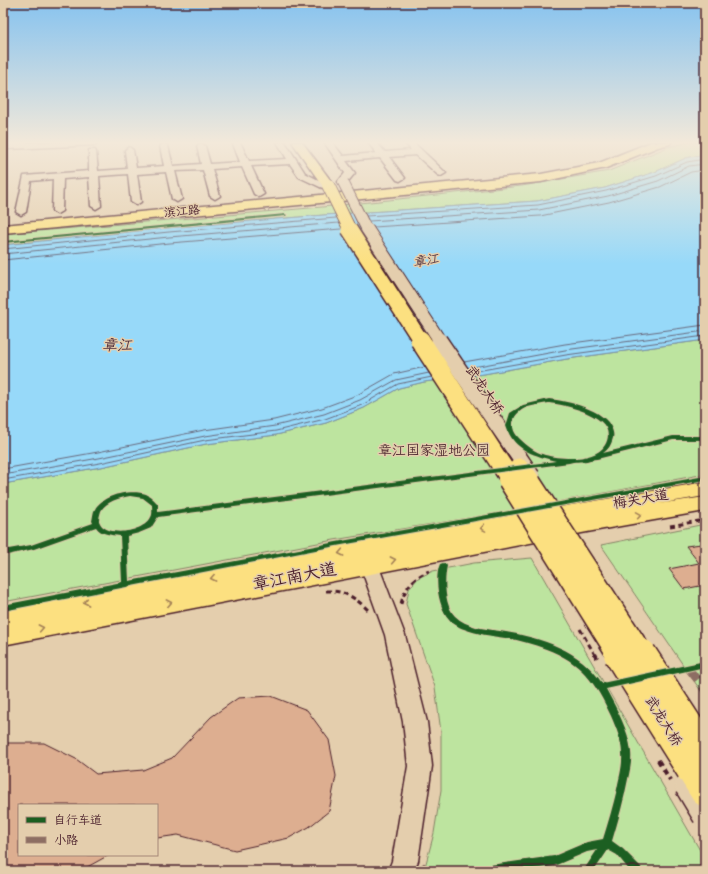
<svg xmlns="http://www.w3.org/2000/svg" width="708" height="874" viewBox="0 0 708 874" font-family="'Gochi Hand','LXGW WenKai TC',sans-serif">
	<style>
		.green { fill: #bde49f; stroke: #848265 }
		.water { fill: #97d9f9; stroke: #788fa7 }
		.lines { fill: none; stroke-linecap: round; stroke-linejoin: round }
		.shore { stroke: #69697d; stroke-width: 1 }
		.building { fill: #ddae90; stroke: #4a1f2b }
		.minor-casing { stroke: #4a1f2b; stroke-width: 3 }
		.major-casing { stroke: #4a1f2b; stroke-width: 3 }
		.path { stroke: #4a1f2b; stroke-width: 3; stroke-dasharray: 5 3.5; stroke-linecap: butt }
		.minor { fill: #e4cead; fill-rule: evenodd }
		.major { fill: #fce080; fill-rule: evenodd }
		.minor-bridge-far3-casing { stroke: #4a1f2b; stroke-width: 12; stroke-linecap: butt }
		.minor-bridge-far2-casing { stroke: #4a1f2b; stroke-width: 14; stroke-linecap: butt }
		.minor-bridge-far1-casing { stroke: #4a1f2b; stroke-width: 18; stroke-linecap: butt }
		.minor-bridge-casing { stroke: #4a1f2b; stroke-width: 27; stroke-linecap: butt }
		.major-bridge-far4-casing { stroke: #4a1f2b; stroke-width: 14; stroke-linecap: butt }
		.major-bridge-far3-casing { stroke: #4a1f2b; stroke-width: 18; stroke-linecap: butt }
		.major-bridge-far2-casing { stroke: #4a1f2b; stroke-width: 22; stroke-linecap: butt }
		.major-bridge-far1-casing { stroke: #4a1f2b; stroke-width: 27; stroke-linecap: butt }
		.major-bridge-casing { stroke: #4a1f2b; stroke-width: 33; stroke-linecap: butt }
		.path-bridge-far1 { stroke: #4a1f2b; stroke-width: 3; stroke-dasharray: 5 3.5; stroke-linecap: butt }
		.path-bridge { stroke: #4a1f2b; stroke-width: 4; stroke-dasharray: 6 4.5; stroke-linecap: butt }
		.minor-bridge-far3 { stroke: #e4cead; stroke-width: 10 }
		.minor-bridge-far2 { stroke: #e4cead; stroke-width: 12 }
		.minor-bridge-far1 { stroke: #e4cead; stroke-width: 15 }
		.minor-bridge { stroke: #e4cead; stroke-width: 24 }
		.major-bridge-far4 { stroke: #fce080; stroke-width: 12 }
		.major-bridge-far3 { stroke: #fce080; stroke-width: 15 }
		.major-bridge-far2 { stroke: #fce080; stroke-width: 19 }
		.major-bridge-far1 { stroke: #fce080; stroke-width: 24 }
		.major-bridge { stroke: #fce080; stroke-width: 30 }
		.quiet { stroke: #8d6e63; stroke-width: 8; stroke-dasharray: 15 8; stroke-linecap: butt }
		.cycleway-casing { stroke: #e4cead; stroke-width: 2 }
		.cycleway { fill: #1b5e20; fill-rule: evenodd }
		.oneway { stroke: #a38056 }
		.labels { text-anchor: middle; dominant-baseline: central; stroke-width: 3; stroke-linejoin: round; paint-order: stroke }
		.far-street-label { font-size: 12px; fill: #4a1f2b; stroke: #e4cead }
		.far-water-label { font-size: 13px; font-style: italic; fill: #523240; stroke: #e4cead }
		.street-label { font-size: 14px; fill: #4a1f2b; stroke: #e4cead }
		.park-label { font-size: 14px; fill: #563337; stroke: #e4cead }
		.water-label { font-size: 15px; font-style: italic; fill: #523240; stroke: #e4cead }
		.near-street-label { font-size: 17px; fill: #4a1f2b; stroke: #e4cead }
	</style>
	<rect width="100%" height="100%" fill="#e4cead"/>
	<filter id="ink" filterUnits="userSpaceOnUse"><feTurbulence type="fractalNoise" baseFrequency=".025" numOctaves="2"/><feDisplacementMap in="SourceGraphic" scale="8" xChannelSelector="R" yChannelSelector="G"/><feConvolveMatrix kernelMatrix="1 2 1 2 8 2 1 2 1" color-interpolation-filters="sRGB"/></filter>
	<g filter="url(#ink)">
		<!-- green -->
		<g class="green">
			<polygon points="690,142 705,142 705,154 686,158 655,172 605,188 537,201 324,215 168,228 3,245 3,234 322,207 522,186 609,171 668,147"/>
			<polygon points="705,340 705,474 493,514 334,540 3,602 3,484 101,467 206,444 276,435 326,423 364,408 399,388 424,382 484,374 567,359"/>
			<polygon points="705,524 705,697 601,545"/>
			<polygon points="532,558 705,859 705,871 424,871 434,833 441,790 441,732 435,687 406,604 409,589 418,578 433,571 474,563"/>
		</g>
		<!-- water -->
		<polygon class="water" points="705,154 705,340 567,359 484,374 424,382 399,388 364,408 326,423 276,435 206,444 101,467 3,484 3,245 168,228 324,215 537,201 605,188 655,172 686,158"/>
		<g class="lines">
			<!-- shore -->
			<g class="shore">
				<polyline points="366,216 538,205 606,191 656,176 687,162 705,159"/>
				<polyline points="369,221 539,210 608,196 658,181 689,166 705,164"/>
				<polyline points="374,227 540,216 609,202 660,187 691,172 705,170"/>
				<polyline points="3,249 169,232 336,218"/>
				<polyline points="3,254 169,237 339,223"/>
				<polyline points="3,260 170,243 341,229"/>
				<polyline points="464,362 565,344 705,325"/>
				<polyline points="468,368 565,350 705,331"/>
				<polyline points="471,372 566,355 705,336"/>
				<polyline points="3,469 98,452 204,430 274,420 322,408 357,395 394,374 425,367"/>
				<polyline points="3,475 99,458 205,436 275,426 324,414 360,400 396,380 429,373"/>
				<polyline points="3,480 100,463 205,440 276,431 325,419 362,405 398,384 432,377"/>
			</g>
		</g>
		<!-- building -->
		<g class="building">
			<polygon points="701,544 705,548 705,585 684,589 669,569 699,563 686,546"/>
			<polygon points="271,696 307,710 329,740 336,776 329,811 309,827 289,838 235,850 178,835 157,838 157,805 19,805 19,855 109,855 80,871 3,871 3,745 8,743 44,743 76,759 96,774 143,770 172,758 211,717 238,698"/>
		</g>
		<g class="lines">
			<!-- minor casing -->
			<g class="minor-casing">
				<g id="minor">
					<polygon points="47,142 99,142 95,145 8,149 4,146 8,143"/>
					<polygon points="234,142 240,142 249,161 287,159 277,142 285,142 305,173 328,185 323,188 320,187 299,177 290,164 251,166 264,194 259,197 254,194 242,167 212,169 220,196 215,199 210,196 203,170 175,171 182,199 177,202 172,199 166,172 137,174 141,202 136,205 131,202 128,174 99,176 101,206 96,209 91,206 89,177 63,179 62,211 57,214 52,211 53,179 31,181 26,212 21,215 16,212 24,176 89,171 89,150 95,150 96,152 98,171 127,169 125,150 129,147 133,150 136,168 164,166 160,146 164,143 168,146 173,166 201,164 197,146 201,143 205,146 210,164 240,162 233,144"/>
					<polygon points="324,142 332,142 343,156 376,153 368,142 376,142 385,152 411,150 406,144 409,142 413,142 446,173 441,176 438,175 416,155 389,157 405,178 400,181 397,180 380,158 346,161 355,173 346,184 340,184 338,182 345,173"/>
					<polygon points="365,547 372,549 374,554 405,635 427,722 432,766 418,861 414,871 388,871 392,861 408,766 403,722 385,635 356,554 358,549"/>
				</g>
			</g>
			<!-- major casing -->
			<g class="major-casing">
				<g id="major">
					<polygon points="292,142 302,142 334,185 332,188 324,188"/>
					<polygon points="651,142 671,142 670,144 658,147 606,168 541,182 3,233 3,225 541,174 599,163"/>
					<polygon points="705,482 705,496 658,504 705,497 705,511 587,532 3,645 3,608 363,541"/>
				</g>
			</g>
			<!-- path -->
			<g class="path">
				<polyline points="670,526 705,520"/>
				<path d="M326 591C344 590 356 598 368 610"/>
				<path d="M401 604C405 587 413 578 429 571"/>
			</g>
			<!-- minor -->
			<use href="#minor" class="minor"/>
			<!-- major -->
			<use href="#major" class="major"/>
			<!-- minor-bridge-far3 casing -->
			<g class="minor-bridge-far3-casing">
				<polyline id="minor-bridge-far3" points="343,182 367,230"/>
			</g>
			<!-- minor-bridge-far2 casing -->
			<g class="minor-bridge-far2-casing">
				<polyline id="minor-bridge-far2" points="367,229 440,341"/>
			</g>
			<!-- minor-bridge-far1 casing -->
			<g class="minor-bridge-far1-casing">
				<polyline id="minor-bridge-far1" points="439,340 532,476"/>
			</g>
			<!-- minor-bridge casing -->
			<g class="minor-bridge-casing">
				<polyline id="minor-bridge" points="687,786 705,816"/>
			</g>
			<!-- major-bridge-far4 casing -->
			<g class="major-bridge-far4-casing">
				<polyline id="major-bridge-far4" points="328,185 350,230"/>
			</g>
			<!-- major-bridge-far3 casing -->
			<g class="major-bridge-far3-casing">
				<polyline id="major-bridge-far3" points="349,229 421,341"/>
			</g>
			<!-- major-bridge-far2 casing -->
			<g class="major-bridge-far2-casing">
				<g id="major-bridge-far2">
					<polyline points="420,340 511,480"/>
					<polyline points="519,468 527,480"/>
				</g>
			</g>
			<!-- major-bridge-far1 casing -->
			<g class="major-bridge-far1-casing">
				<g id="major-bridge-far1">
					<polyline points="510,479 620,655"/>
					<polyline points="526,479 641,655"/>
				</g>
			</g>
			<!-- major-bridge casing -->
			<g class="major-bridge-casing">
				<g id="major-bridge">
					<polyline points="619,654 705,791"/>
					<polyline points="641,654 705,752"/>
				</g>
			</g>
			<!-- path-bridge-far1 -->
			<polyline class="path-bridge-far1" points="580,629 595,655"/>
			<!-- path-bridge -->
			<g class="path-bridge">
				<polyline points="595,654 597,658"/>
				<polyline points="658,760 670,780"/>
				<polyline points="702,834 705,839"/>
			</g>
			<!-- minor-bridge-far3 -->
			<use href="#minor-bridge-far3" class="minor-bridge-far3"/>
			<!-- minor-bridge-far2 -->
			<use href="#minor-bridge-far2" class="minor-bridge-far2"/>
			<!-- minor-bridge-far1 -->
			<use href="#minor-bridge-far1" class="minor-bridge-far1"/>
			<!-- minor-bridge -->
			<use href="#minor-bridge" class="minor-bridge"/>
			<!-- major-bridge-far4 -->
			<use href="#major-bridge-far4" class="major-bridge-far4"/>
			<!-- major-bridge-far3 -->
			<use href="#major-bridge-far3" class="major-bridge-far3"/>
			<!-- major-bridge-far2 -->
			<use href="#major-bridge-far2" class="major-bridge-far2"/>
			<!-- major-bridge-far1 -->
			<use href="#major-bridge-far1" class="major-bridge-far1"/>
			<!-- major-bridge -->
			<use href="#major-bridge" class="major-bridge"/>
			<!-- quiet -->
			<g class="quiet">
				<polyline points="688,668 705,689"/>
				<polyline points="421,865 426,871"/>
			</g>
			<!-- cycleway casing -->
			<g class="cycleway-casing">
				<g id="cycleway">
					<polygon points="285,214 287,215 286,216 3,243 3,241"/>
					<path d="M549 399C567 401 605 409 612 429 613 432 614 434 613 438 611 445 609 449 603 453L673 436H705V440H673L597 459C593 459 590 460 587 461 581 462 574 461 569 463L158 517 151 528 139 533 127 536 129 581 336 542 705 476V480L336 546 3 611V605L122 582 120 536C111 535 100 534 96 527L34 549 3 556V550L31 545 93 523 92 521C93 517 93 512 95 509 103 494 132 489 146 494 151 496 155 501 158 504V512L556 461C540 457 520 452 511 437 509 434 507 429 506 426L510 413 523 405ZM549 403C567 405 621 417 605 445 595 462 561 459 545 455 535 452 527 446 520 439 507 427 513 412 528 407 535 405 542 404 549 403ZM130 496 143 498 152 505C152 509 153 514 151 517 145 531 113 537 102 526 101 525 100 523 99 521 99 518 100 514 101 511 106 501 120 498 130 496Z"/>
					<path d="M443 563 446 564 447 566C444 580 444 605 455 616 466 627 485 629 500 631 539 637 580 649 602 683L705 661V667L606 689C616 708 629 730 631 752 632 761 630 770 628 779 624 800 618 821 612 841L623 849 641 867 642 871H630L617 855 608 850 594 871H583L597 850 587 852 554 866 519 871H478L479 867 483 866 554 856 587 842 603 839C608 823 613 806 617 789 619 778 623 766 622 754 622 741 616 728 611 716 596 683 581 662 546 649 533 644 519 640 505 638 491 636 477 634 464 629 458 627 452 623 449 619 438 607 434 578 440 564Z"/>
				</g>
			</g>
			<!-- cycleway -->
			<use href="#cycleway" class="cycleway"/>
		</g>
		<!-- one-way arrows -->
		<defs><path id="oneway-chevron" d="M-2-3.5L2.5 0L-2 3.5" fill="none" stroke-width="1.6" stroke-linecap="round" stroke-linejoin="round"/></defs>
		<g class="oneway">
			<use href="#oneway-chevron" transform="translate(639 515) rotate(-9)"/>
			<use href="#oneway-chevron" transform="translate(483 528) rotate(170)"/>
			<use href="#oneway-chevron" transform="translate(341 553) rotate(169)"/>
			<use href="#oneway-chevron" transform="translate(393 560) rotate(-11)"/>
			<use href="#oneway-chevron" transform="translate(213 578) rotate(169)"/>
			<use href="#oneway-chevron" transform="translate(86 602) rotate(169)"/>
			<use href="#oneway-chevron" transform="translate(169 603) rotate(-11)"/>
			<use href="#oneway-chevron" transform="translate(41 628) rotate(-11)"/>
		</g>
	</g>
	<!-- sky -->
	<linearGradient id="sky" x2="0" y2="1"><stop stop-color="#87c3ef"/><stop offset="0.54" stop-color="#f3e9da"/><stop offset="1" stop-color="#f3e9da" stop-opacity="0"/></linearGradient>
	<rect width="708" height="264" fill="url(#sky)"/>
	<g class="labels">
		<!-- far-street labels -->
		<g class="far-street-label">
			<text transform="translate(182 213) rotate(-5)">滨江路</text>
		</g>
		<!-- far-water labels -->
		<g class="far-water-label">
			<text transform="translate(426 262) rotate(-10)">章江</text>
		</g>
		<!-- street labels -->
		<g class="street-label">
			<text transform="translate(483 391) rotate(56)">武龙大桥</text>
			<text transform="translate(641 501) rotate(-10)">梅关大道</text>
			<text transform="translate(662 722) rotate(58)">武龙大桥</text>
		</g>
		<!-- park labels -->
		<g class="park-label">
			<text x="434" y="452">章江国家湿地公园</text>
		</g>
		<!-- water labels -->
		<g class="water-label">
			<text x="117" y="347">章江</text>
		</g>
		<!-- near-street labels -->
		<g class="near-street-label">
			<text transform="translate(295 579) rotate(-11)">章江南大道</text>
		</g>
	</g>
	<!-- margin -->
	<rect width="708" height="874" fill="none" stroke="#e4cead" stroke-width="16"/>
	<rect x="8" y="8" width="692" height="858" fill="none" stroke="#4a1f2b" stroke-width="1.5" filter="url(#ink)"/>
	<!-- legend -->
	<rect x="18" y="804" width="140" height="52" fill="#e4cead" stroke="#a68879"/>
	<rect x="26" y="817" width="20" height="6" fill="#1b5e20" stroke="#a68879"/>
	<text x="54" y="824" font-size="12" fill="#4a1f2b">自行车道</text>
	<rect x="26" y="837" width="20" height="6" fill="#8d6e63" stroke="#a68879"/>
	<text x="54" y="844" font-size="12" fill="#4a1f2b">小路</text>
</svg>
